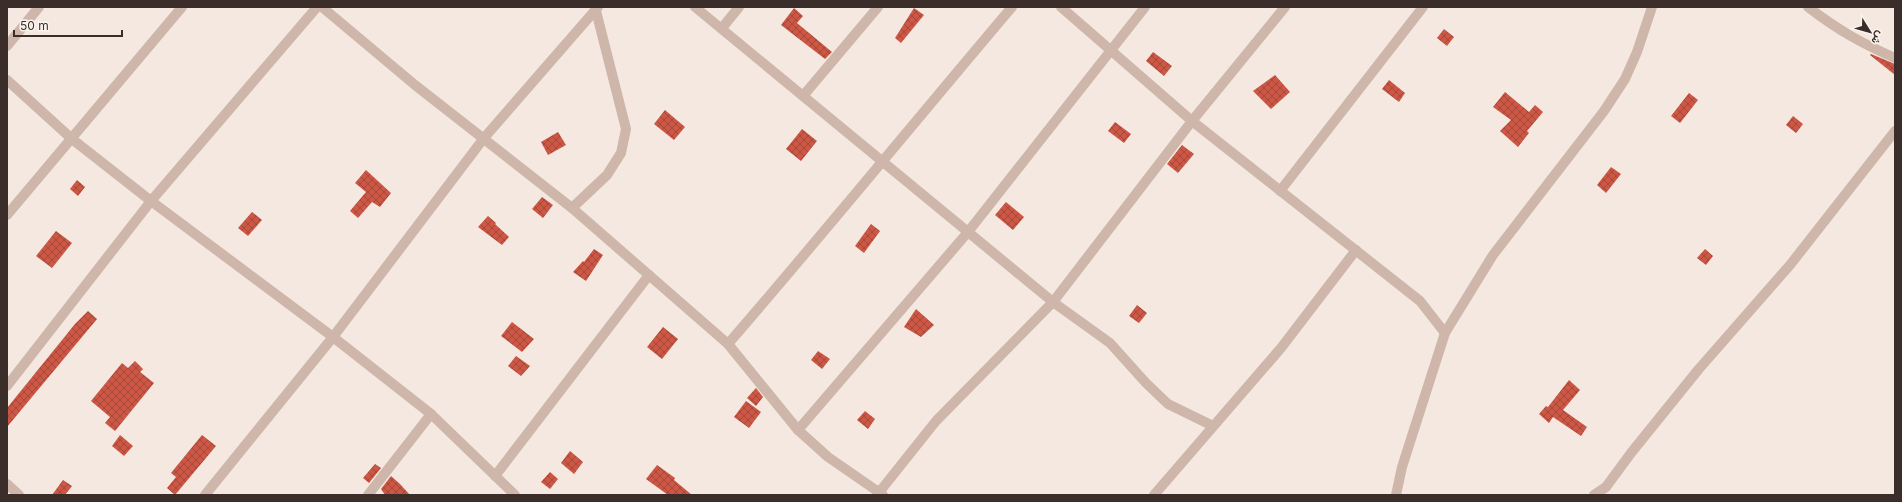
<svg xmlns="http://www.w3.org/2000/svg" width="1902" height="502" viewBox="0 0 1902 502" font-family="Inter,Vazirmatn,sans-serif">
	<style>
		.building { fill: url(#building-cross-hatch) }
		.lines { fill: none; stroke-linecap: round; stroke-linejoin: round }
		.minor { stroke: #ceb7aa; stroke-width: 10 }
	</style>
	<defs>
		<pattern id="building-cross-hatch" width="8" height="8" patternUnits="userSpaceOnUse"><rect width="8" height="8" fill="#cd5745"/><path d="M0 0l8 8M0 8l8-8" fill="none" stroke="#a8483a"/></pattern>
	</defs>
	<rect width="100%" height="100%" fill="#f5e8e0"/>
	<!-- building -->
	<g class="building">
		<polygon points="794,8 803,16 797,23 832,52 825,59 781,25"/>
		<polygon points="914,8 924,15 901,43 895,38"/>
		<polygon points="1444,29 1454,37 1447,46 1437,38"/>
		<polygon points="1153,52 1172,66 1164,76 1146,61"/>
		<polygon points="1871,54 1895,64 1895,75 1870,55"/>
		<polygon points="1275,75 1290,92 1271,109 1253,91"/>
		<polygon points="1389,80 1405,93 1399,102 1382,89"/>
		<polygon points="1505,92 1529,112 1535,105 1543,112 1527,131 1529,133 1518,147 1500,131 1511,120 1493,107"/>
		<polygon points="1689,93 1698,100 1680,123 1671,116"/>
		<polygon points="665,110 685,127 674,140 654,124"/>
		<polygon points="1793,116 1803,124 1796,133 1786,125"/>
		<polygon points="1115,122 1131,134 1124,143 1108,131"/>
		<polygon points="802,129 817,141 801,161 786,149"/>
		<polygon points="558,132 566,145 548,155 541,142"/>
		<polygon points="1182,145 1194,154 1178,173 1167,164"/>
		<polygon points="1611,167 1621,174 1606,193 1597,185"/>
		<polygon points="366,170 391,193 380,207 372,202 358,218 350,211 366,192 355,183"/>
		<polygon points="77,180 85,187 78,196 70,189"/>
		<polygon points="542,197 553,205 543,218 532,209"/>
		<polygon points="1006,202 1024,217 1013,230 995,215"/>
		<polygon points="252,212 262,220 248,236 238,228"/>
		<polygon points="488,216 496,223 495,224 509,237 502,245 478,227"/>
		<polygon points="871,224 880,231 864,253 855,246"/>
		<polygon points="56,231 72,243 52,268 36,256"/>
		<polygon points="594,249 603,255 586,281 573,272 583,261 584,262"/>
		<polygon points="1705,249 1713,256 1706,265 1697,258"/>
		<polygon points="1137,305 1147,313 1139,323 1129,316"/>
		<polygon points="916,309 934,325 921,337 904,327"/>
		<polygon points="88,311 97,319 7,427 7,408 75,324"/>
		<polygon points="512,322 534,339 522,352 501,336"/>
		<polygon points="663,327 678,339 662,359 647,347"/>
		<polygon points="818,351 830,359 822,369 811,360"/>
		<polygon points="516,356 530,366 521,376 508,366"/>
		<polygon points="135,361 143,369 140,372 154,383 115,431 105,423 110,417 91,401 122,363 128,368"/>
		<polygon points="1569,380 1580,390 1563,410 1587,427 1581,436 1553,417 1549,423 1539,414 1546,406 1548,407"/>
		<polygon points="756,388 763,397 756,406 747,398"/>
		<polygon points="746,401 761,412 749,428 734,417"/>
		<polygon points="865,411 875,419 868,429 857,420"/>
		<polygon points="120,435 133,446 124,456 112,446"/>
		<polygon points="202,435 216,446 175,495 167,488 176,477 171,473"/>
		<polygon points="570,451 583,462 574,474 561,463"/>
		<polygon points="375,464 381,468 369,483 363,478"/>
		<polygon points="657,465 675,478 674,480 692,495 668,495 646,479"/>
		<polygon points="550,472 558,479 550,489 541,482"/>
		<polygon points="391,476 400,484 410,495 385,495 381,489"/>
		<polygon points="63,480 72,486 65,495 52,495"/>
	</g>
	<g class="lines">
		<!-- minor -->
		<g class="minor">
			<polyline points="322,7 415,85 572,208 728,344 798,430 828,457 883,495"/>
			<polyline points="695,7 1053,302 1110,343 1146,383 1168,404 1213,426"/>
			<polyline points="1061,7 1192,121 1420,301 1445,333"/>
			<path d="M1808 7C1838 30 1861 43 1895 58"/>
			<polyline points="722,28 739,7"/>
			<polyline points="7,46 39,7"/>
			<polyline points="7,80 72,139 151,201 333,337 431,414 515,495"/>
			<polyline points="803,96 878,7"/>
			<polyline points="1280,191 1423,7"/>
			<polyline points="572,208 607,175 621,153 626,129 595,7"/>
			<polyline points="7,215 182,7"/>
			<path d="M728 344C824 233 917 119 1012 7"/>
			<polyline points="7,386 151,201 317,7"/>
			<polyline points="798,430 968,232 1145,7"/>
			<polyline points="495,476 649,275"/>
			<polyline points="7,484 19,495"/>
			<polyline points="205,495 333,337 484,138 598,7"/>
			<polyline points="368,495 431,414"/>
			<polyline points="877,495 936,421 1053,302 1192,121 1285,7"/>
			<polyline points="1154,495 1281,348 1356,250"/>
			<polyline points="1396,495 1402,467 1445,333 1493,255 1604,111 1625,79 1637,52 1652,7"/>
			<polyline points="1594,495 1606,487 1631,453 1698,370 1790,265 1895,131"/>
		</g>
	</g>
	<!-- border -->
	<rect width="1902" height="502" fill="none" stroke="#3b2e2a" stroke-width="16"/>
	<!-- north arrow -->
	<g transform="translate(1870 32) rotate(127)" stroke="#fbf3ed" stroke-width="3" paint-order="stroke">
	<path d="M0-3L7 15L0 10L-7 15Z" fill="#3b2e2a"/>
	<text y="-6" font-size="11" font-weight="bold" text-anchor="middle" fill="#3b2e2a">ش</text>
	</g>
	<!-- scale -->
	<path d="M14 30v6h108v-6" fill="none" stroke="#3b2e2a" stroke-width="2"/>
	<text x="20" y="30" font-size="12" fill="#3b2e2a" stroke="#fbf3ed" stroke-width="3" paint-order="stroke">50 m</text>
</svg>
